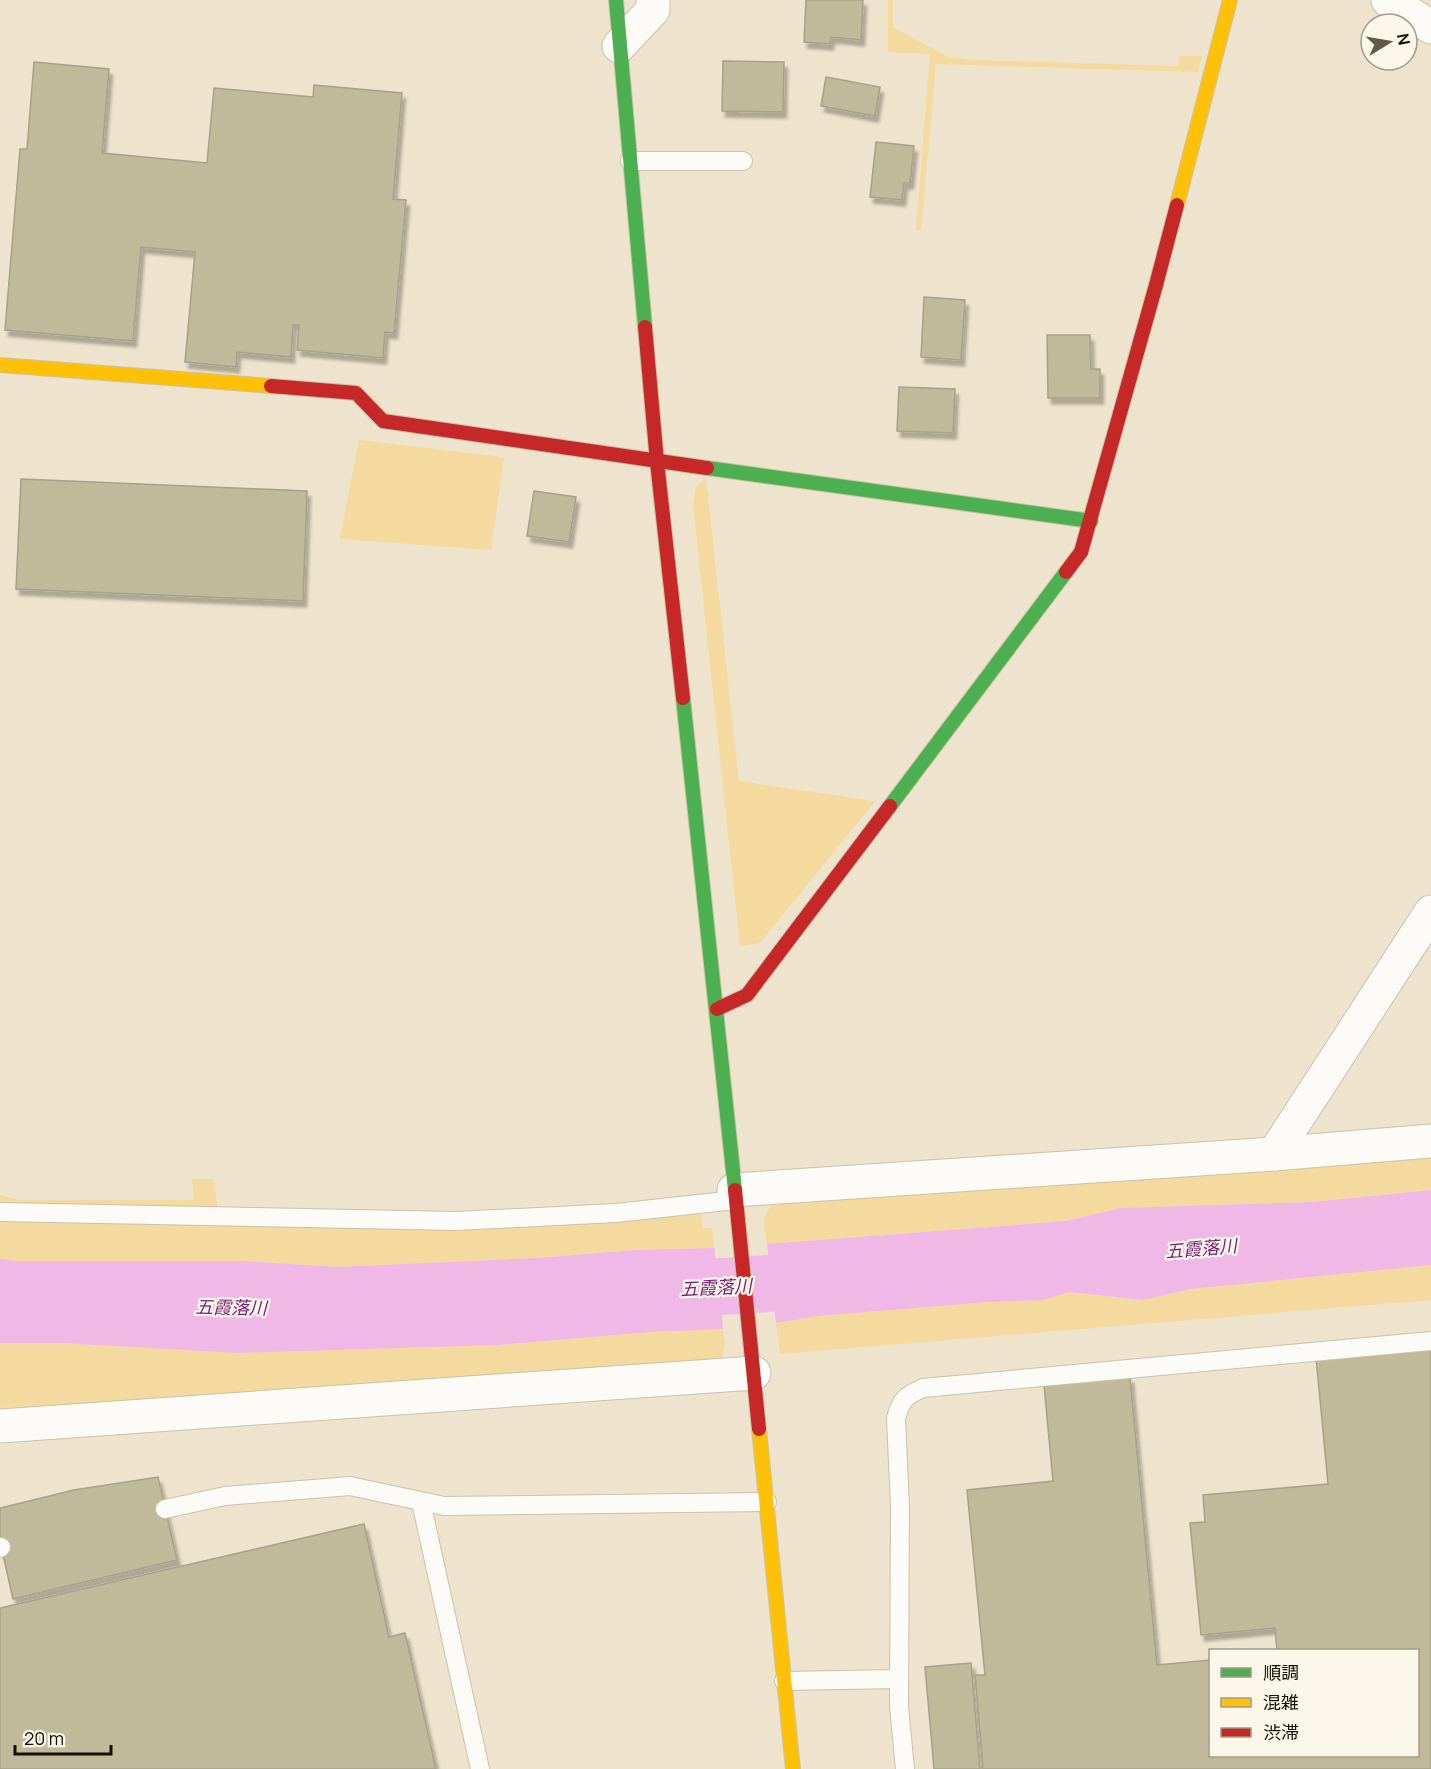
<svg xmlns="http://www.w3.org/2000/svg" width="1431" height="1769" viewBox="0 0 1431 1769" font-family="Manrope,'Noto Sans JP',sans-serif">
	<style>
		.green { fill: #f4da9e }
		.water { fill: #f0b8e7 }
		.pier { fill: #eee3cc }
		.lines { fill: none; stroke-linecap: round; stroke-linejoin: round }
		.river { stroke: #f0b8e7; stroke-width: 57 }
		.building { fill: #c0ba9a; stroke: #a6a188; stroke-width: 1.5; filter: url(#shadow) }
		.lane-casing { stroke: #ccc1a9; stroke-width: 20 }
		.street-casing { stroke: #ccc1a9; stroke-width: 35 }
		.fast-casing { stroke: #ccc1a9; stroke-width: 16 }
		.slow-casing { stroke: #ccc1a9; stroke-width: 16 }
		.jam-casing { stroke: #ccc1a9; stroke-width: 16 }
		.lane { stroke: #fcfbf7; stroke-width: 18 }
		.street { stroke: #fcfbf7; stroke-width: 33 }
		.fast { stroke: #4caf50; stroke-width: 14 }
		.slow { stroke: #ffc107; stroke-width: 14 }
		.jam { stroke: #c62828; stroke-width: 14 }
		.labels { text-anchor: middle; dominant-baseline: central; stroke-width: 4.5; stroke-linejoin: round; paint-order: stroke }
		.water-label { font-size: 18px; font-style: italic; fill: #761f79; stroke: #fdf7e9 }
	</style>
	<defs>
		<filter id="shadow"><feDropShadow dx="3.5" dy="6" stdDeviation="1.5" flood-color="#0004"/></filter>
	</defs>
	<rect width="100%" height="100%" fill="#eee3cc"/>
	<!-- green -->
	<g class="green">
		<polygon points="888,0 893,0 893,27 948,57 976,60 1177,66 1180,56 1202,56 1198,72 936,64 921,230 916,230 930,54 888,52"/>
		<polygon points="359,440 504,457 491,550 340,539"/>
		<polygon points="706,478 739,781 875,801 760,943 740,946 693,505 696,487"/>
		<path d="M1431 1149V1190L1312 1202 1121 1208 1066 1221 767 1244C764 1225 760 1212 779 1200Z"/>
		<polygon points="192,1179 213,1179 218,1209 0,1206 0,1195 19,1200 194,1200"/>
		<polygon points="700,1211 703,1228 712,1228 715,1248 634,1250 537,1258 338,1267 244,1261 19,1261 0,1259 0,1218"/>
		<polygon points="1431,1265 1431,1300 780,1354 776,1323 818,1316 989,1302 1043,1300 1069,1292 1143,1300 1191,1289"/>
		<polygon points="723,1329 725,1343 722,1360 312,1390 0,1408 0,1343 61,1343 237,1353 499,1345 650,1332"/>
	</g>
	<!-- water -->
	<g class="water">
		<polygon points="1431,1190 1431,1265 1191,1289 1143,1300 1069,1292 1043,1300 989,1302 818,1316 776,1323 767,1244 1066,1221 1121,1208 1312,1202"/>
		<polygon points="715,1248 723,1329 650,1332 499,1345 237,1353 61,1343 0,1343 0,1259 19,1261 244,1261 338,1267 537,1258 634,1250"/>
	</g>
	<!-- pier -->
	<g class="pier">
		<polygon points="766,1241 767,1244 776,1326 773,1323 764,1244"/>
		<polygon points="714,1245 718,1248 726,1329 724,1332"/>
	</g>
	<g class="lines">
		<!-- river -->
		<polyline class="river" points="640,1292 850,1278"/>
	</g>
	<!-- building -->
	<g class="building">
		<polygon points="806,0 863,0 861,40 831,37 830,44 804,42"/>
		<polygon points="723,61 784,62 783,112 722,111"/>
		<polygon points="34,62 109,69 102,153 207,163 214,88 313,97 314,85 402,93 393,199 406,200 394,333 385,332 383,358 297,350 299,325 293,325 291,357 237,352 236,367 185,362 195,252 141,247 133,341 5,330 20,149 27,149"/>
		<polygon points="826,77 880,87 875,116 821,106"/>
		<polygon points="876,142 914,146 910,183 904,183 902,200 870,197"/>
		<polygon points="924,297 965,300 961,360 921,357"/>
		<polygon points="1047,335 1090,335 1091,369 1100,369 1100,398 1048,398"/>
		<polygon points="899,387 955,389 953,433 897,431"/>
		<polygon points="21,479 307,491 303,601 16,589"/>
		<polygon points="534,491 576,497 569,542 527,536"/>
		<polygon points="1431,1347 1431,1769 983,1769 975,1675 985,1675 967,1490 1053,1481 1044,1385 1130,1377 1157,1665 1210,1660 1210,1756 1418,1756 1418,1650 1277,1650 1275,1628 1201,1635 1190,1523 1205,1522 1203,1495 1328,1484 1316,1357"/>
		<polygon points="158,1477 177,1560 13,1599 0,1541 0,1508 74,1490"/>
		<polygon points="364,1524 389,1637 405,1633 436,1769 0,1769 0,1608"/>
		<polygon points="971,1663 980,1769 934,1769 925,1667"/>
	</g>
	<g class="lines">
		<!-- lane casing -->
		<g class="lane-casing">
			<g id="lane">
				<polyline points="630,161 743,161"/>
				<polyline points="0,1212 456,1221 616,1213 735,1200"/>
				<polyline points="421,1502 480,1769"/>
				<polyline points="165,1509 225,1496 350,1486 444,1506 767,1502"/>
				<polyline points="0,1548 1,1547"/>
				<polyline points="784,1681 899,1679"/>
				<path d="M905 1769 899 1706 900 1507 896 1418C901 1400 906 1395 923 1388L1431 1341"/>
			</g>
		</g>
		<!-- street casing -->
		<g class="street-casing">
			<g id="street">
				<polyline points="1388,0 1431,27"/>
				<polyline points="619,46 653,10 653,0"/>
				<polyline points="1274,1154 1431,912"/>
				<polyline points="734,1190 1274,1154 1431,1141"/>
				<polyline points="0,1426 754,1373"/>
			</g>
		</g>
		<!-- fast casing -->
		<g class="fast-casing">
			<g id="fast">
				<polyline points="616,0 645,327"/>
				<polyline points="707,468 1091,521"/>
				<polyline points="683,698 735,1190"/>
				<polyline points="890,806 1066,572"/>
			</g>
		</g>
		<!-- slow casing -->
		<g class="slow-casing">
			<g id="slow">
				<polyline points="1177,205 1230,0"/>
				<polyline points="0,365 271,386"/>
				<polyline points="759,1429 793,1769"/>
			</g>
		</g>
		<!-- jam casing -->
		<g class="jam-casing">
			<g id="jam">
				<polyline points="645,327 657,462 683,698"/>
				<polyline points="271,386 356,393 383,421 707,468"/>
				<polyline points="1066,572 1081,552 1156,285 1177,205"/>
				<polyline points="717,1009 747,995 890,806"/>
				<polyline points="735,1190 759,1429"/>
			</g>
		</g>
		<!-- lane -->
		<use href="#lane" class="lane"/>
		<!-- street -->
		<use href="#street" class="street"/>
		<!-- fast -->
		<use href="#fast" class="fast"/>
		<!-- slow -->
		<use href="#slow" class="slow"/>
		<!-- jam -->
		<use href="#jam" class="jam"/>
	</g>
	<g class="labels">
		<!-- water labels -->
		<g class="water-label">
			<text transform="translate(1201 1248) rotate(-5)">五霞落川</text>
			<text transform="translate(716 1287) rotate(-3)">五霞落川</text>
			<text transform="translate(231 1307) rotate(1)">五霞落川</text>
		</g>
	</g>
	<!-- legend -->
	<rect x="1209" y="1649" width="210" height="108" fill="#fdf7e9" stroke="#a19a8c" stroke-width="1.5"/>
	<rect x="1221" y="1668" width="30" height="9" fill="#4caf50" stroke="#a19a8c" stroke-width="1.5"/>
	<text x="1263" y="1679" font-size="18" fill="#180f00">順調</text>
	<rect x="1221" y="1698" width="30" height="9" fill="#ffc107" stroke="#a19a8c" stroke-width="1.5"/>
	<text x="1263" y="1709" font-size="18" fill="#180f00">混雑</text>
	<rect x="1221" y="1728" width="30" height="9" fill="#c62828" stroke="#a19a8c" stroke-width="1.5"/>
	<text x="1263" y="1739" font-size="18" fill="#180f00">渋滞</text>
	<!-- north arrow -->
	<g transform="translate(1389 42) rotate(79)"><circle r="28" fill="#fdf7e9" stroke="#a19a8c" stroke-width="1.5"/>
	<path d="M0-4.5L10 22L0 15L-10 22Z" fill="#635947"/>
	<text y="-9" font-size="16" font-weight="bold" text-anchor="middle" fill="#180f00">N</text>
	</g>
	<!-- scale -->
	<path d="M15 1745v9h96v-9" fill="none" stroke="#180f00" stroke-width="3"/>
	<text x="24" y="1745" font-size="18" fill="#180f00" stroke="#fdf7e9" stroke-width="4.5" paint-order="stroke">20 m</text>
</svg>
